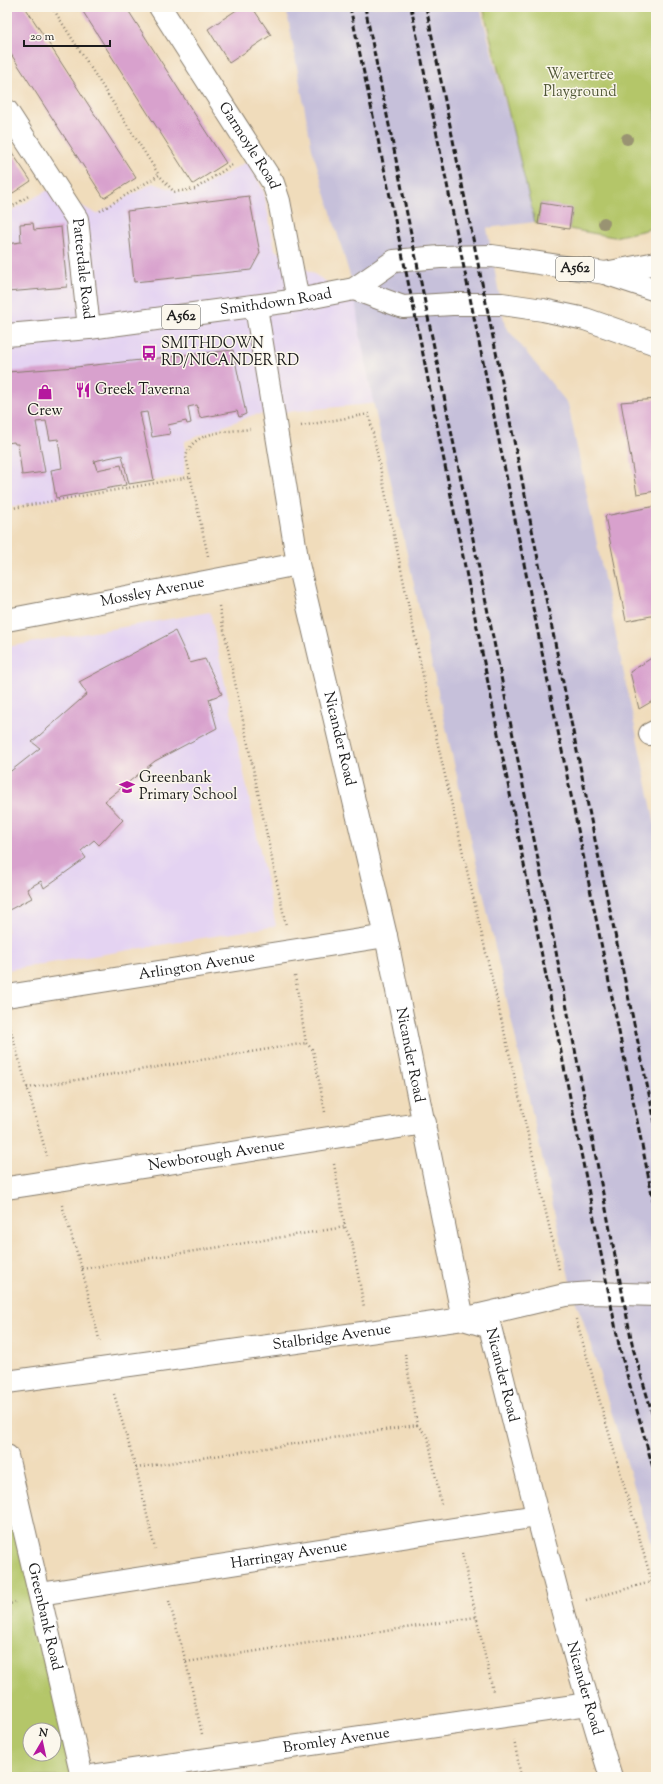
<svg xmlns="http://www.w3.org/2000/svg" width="663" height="1784" viewBox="0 0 663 1784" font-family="'Sorts Mill Goudy',serif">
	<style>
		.built { fill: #e4d3f2 }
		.industrial { fill: #c6c0da }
		.green { fill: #b4c669; stroke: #687142; fill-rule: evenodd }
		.building { fill: #d8a1cd }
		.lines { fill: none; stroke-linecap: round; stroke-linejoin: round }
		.minor-casing { stroke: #867c6c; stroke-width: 24 }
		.tertiary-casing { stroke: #867c6c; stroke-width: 24 }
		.trunk-casing { stroke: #867c6c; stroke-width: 24 }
		.path { stroke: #867c6c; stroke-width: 2.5; stroke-dasharray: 1 3; stroke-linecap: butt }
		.minor { stroke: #fff; stroke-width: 22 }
		.tertiary { stroke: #fff; stroke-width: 22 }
		.trunk { stroke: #fff; stroke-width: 22 }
		.rail { stroke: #1c1c1c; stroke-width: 3; stroke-dasharray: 6 3; stroke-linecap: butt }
		.tree { fill: #999372 }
		.labels { text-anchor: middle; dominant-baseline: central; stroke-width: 3; stroke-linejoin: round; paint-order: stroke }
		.shield { fill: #fbf7ec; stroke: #5f5e5a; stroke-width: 1 }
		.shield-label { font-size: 14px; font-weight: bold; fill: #1c1c1c }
		.park-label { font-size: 15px; fill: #515837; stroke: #fbf7ec }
		.street-label { font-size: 15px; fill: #1c1c1c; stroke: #fbf7ec }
		.poi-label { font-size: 15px; fill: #1c1c1c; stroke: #fbf7ec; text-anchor: start }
	</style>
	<rect width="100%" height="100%" fill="#fbf7ec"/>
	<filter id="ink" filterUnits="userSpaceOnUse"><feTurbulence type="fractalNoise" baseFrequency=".025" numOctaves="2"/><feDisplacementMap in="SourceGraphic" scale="8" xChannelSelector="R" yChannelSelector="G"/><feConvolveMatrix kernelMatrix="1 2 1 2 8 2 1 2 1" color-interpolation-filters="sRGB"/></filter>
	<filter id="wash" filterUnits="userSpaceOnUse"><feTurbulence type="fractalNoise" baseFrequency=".012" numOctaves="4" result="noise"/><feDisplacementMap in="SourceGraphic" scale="16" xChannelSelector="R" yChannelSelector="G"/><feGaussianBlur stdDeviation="0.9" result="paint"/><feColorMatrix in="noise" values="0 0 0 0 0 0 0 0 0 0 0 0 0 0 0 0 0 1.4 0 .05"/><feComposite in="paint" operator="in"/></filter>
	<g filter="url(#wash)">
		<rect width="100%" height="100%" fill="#f0dcbb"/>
		<!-- built -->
		<g class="built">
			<polygon points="248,161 264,192 275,250 408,332 379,403 253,415 185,441 184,475 7,508 7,213 50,189 97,214 153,183 188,195"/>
			<polygon points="210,612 276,926 7,970 7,647"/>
		</g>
		<!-- industrial -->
		<polygon class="industrial" points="286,7 480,7 532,205 535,222 487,228 505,326 568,404 656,829 656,1557 583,1320 573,1295 374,406 359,329 354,289 312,149"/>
		<!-- green -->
		<g class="green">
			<polygon points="483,7 656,7 656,226 646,230 614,237 569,229 572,209 541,203 538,224 535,222"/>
			<path d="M7 1456 82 1777H7ZM30 1730H54V1754H30Z"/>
		</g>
		<g id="blocks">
			<!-- building -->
			<g class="building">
				<polygon points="7,7 25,7 136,178 104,198 7,48"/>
				<polygon points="80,7 126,7 226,163 193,184"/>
				<polygon points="241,7 252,7 271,35 229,63 208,29"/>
				<polygon points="7,145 31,181 7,197"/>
				<polygon points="249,196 260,253 251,270 134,282 127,211"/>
				<polygon points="541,203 572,208 569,229 538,224"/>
				<polygon points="33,223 34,230 61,227 67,287 7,292 7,244 21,242 20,224"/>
				<polygon points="233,350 246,414 239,417 237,411 200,418 197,405 188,407 191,423 187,424 186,421 168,425 170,434 152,437 147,412 140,413 154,480 129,484 122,455 94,461 97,470 121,465 126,485 56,498 51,470 62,468 58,439 50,440 46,421 36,422 45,472 22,475 18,444 15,444 14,442 7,443 7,372 76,367"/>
				<polygon points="656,399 656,491 637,494 621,402"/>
				<polygon points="656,506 656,615 626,621 605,516"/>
				<polygon points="175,631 190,663 205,659 222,694 209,699 217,728 155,761 105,801 123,820 99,845 94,840 81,851 86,858 44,888 41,881 27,889 32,898 7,911 7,774 40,748 32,742 87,694 79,682"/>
				<polygon points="656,655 656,699 639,709 630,672"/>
			</g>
		</g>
	</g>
	<g filter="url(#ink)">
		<use href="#blocks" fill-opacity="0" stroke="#867c6c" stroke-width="1"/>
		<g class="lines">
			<!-- minor casing -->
			<g class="minor-casing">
				<g id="minor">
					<path id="s1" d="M160 7 273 183 279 201 298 300"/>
					<path id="s2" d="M7 111 77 219 89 328"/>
					<polyline points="605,273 656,263"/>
					<path id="s3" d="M256 307 298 564 386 936 463 1319 490 1327C528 1478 564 1629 611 1777"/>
					<path id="s4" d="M7 620 298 564"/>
					<polyline points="650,734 656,731"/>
					<path id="s5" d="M7 996 386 936"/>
					<path id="s6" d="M7 1188 425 1123"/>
					<path id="s7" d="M7 1382 463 1319 565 1295 592 1293 656 1295"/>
					<path id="s8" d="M40 1594 537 1516"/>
					<path id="s9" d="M85 1777 588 1704"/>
				</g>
			</g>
			<!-- tertiary casing -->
			<g class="tertiary-casing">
				<g id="tertiary">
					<path id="s10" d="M7 1456 82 1777"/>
				</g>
			</g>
			<!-- trunk casing -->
			<g class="trunk-casing">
				<g id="trunk">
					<polyline points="354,289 403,307 452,304 502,304 543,310 585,319 656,344"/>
					<path id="s11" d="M7 335 89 328 298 300 354 289 394 261 440 257 492 256 605 273 656 290"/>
				</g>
			</g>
			<!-- path -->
			<g class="path">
				<polyline points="52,7 159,175"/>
				<polyline points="7,210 30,195"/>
				<polyline points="100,211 159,175 174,192 195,189 232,165"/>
				<polyline points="301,426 369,414 432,719 559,1269"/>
				<polyline points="7,509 190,477"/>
				<path d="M208 556 186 457C192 430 227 432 250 429"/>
				<polyline points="219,606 286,926"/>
				<polyline points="655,758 656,766"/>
				<polyline points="295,976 306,1043 313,1050 325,1112"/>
				<polyline points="8,1021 47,1156"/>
				<polyline points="27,1088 306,1043"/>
				<polyline points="334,1164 345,1227 352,1242 364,1307"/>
				<polyline points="62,1205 82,1269 100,1343"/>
				<polyline points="82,1269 345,1227"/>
				<polyline points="576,1319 656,1596"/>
				<polyline points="405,1354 417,1425 428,1437 441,1504"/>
				<polyline points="114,1394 136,1468 155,1549"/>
				<polyline points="136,1468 417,1425"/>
				<polyline points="462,1553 493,1691"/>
				<polyline points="586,1600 651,1582"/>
				<polyline points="169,1601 186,1662 202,1734"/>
				<polyline points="7,1605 15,1602"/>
				<polyline points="186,1662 476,1617"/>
				<polyline points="514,1740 521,1777"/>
			</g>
			<!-- minor -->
			<use href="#minor" class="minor"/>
			<!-- tertiary -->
			<use href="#tertiary" class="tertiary"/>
			<!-- trunk -->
			<use href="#trunk" class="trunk"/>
			<!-- rail -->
			<g class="rail">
				<polyline points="350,7 417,324 620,1350 656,1478"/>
				<polyline points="365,7 536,849 633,1348 656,1426"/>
				<polyline points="411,7 656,1214"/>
				<polyline points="426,7 595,840 656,1127"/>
			</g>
		</g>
		<!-- trees -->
		<g class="tree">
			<circle cx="627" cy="139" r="6"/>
			<circle cx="604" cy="223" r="6"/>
		</g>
	</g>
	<!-- icons -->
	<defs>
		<g id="bus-bare" transform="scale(1.2)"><path d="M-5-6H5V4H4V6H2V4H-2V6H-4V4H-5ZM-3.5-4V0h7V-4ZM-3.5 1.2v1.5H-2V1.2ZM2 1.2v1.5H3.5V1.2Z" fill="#b5179e" stroke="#fbf7ec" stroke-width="2.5" paint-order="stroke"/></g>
		<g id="restaurant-bare" transform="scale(1.2)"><path d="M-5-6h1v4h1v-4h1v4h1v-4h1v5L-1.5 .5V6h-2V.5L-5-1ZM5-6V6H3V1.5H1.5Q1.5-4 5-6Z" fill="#b5179e" stroke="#fbf7ec" stroke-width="2.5" paint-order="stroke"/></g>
		<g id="shop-bare" transform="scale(1.2)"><path d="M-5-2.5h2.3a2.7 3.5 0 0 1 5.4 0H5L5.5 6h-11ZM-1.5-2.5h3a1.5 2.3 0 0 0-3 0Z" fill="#b5179e" stroke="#fbf7ec" stroke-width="2.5" paint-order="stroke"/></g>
		<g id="school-bare" transform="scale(1.2)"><path d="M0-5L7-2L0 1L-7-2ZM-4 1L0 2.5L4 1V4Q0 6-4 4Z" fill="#b5179e" stroke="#fbf7ec" stroke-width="2.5" paint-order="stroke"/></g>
	</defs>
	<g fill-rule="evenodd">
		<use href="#bus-bare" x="149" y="353"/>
		<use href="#restaurant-bare" x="83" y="390"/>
		<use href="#shop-bare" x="45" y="392"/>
		<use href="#school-bare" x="127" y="787"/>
	</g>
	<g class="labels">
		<!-- shield labels -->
		<g class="shield">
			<rect x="556" y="257" width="38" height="24" rx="3"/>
			<rect x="162" y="305" width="38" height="24" rx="3"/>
		</g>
		<g class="shield-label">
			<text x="575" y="269">A562</text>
			<text x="181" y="317">A562</text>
		</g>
		<!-- park labels -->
		<g class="park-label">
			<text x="580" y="75">Wavertree<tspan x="580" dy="17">Playground</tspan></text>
		</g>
		<!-- street labels -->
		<g class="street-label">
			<text stroke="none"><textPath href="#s1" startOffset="165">Garmoyle Road</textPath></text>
			<text stroke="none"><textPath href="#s2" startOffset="179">Patterdale Road</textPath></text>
			<text stroke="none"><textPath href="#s11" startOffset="271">Smithdown Road</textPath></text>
			<text stroke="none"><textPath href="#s4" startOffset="148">Mossley Avenue</textPath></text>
			<text stroke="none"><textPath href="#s3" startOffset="440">Nicander Road</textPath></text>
			<text stroke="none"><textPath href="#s5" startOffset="192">Arlington Avenue</textPath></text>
			<text stroke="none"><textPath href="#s3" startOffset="764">Nicander Road</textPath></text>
			<text stroke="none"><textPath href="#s6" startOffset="212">Newborough Avenue</textPath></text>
			<text stroke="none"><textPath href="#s7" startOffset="328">Stalbridge Avenue</textPath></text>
			<text stroke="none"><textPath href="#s3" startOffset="1111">Nicander Road</textPath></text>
			<text stroke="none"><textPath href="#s8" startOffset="252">Harringay Avenue</textPath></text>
			<text stroke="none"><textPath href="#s10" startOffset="165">Greenbank Road</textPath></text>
			<text stroke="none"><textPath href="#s3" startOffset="1435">Nicander Road</textPath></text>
			<text stroke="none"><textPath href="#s9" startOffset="254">Bromley Avenue</textPath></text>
		</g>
		<!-- poi labels -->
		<g class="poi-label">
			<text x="161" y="344">SMITHDOWN<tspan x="161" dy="17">RD/NICANDER RD</tspan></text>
			<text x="95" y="390">Greek Taverna</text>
			<text x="45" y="411" text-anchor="middle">Crew</text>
			<text x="139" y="778">Greenbank<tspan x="139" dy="17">Primary School</tspan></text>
		</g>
	</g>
	<!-- margin -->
	<rect width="663" height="1784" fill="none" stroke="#fbf7ec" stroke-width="24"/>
	<!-- north arrow -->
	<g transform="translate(42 1742) rotate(9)"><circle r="19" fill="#fbf7ec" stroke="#a29f99"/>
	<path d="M0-3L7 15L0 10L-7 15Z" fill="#b5179e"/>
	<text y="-6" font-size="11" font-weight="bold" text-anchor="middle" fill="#1c1c1c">N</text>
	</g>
	<!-- scale -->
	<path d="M24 40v6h86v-6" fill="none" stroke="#1c1c1c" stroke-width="2"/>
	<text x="30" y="40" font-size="12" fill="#1c1c1c" stroke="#fbf7ec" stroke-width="3" paint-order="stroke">20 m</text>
</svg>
